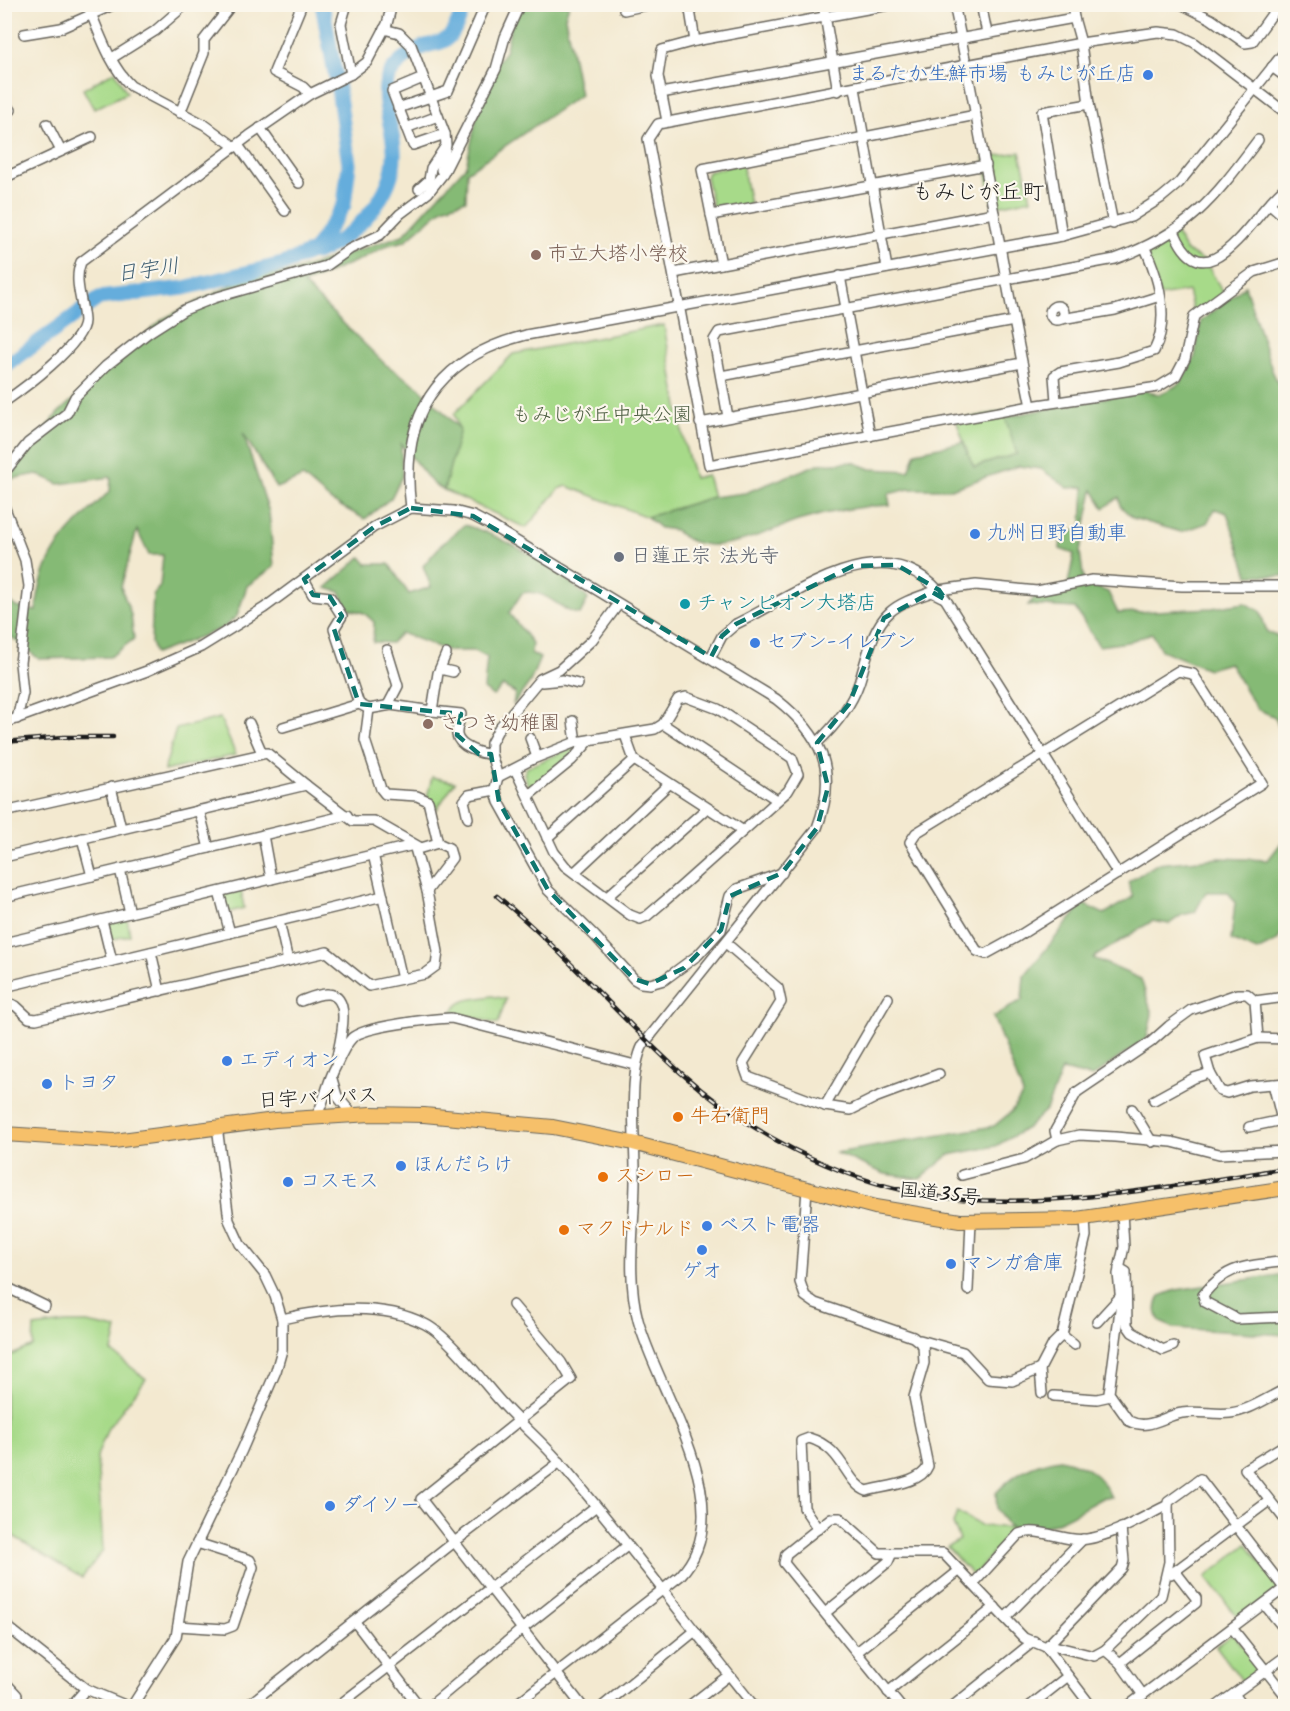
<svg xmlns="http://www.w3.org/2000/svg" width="1290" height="1711" viewBox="0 0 1290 1711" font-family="Kalam,'Klee One',sans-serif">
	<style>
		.green { fill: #a7da89; stroke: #627b52; stroke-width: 1.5 }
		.forest { fill: #85ba75; stroke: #506b48; stroke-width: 1.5 }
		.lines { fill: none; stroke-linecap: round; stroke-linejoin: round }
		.river { stroke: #65addc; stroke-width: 15 }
		.minor-casing { stroke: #67645b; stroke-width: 12 }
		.highway-casing { stroke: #67645b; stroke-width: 16 }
		.minor { stroke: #fff; stroke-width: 9 }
		.highway { stroke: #f6c06b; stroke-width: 14 }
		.rail-casing { stroke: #1c1c1c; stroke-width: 4.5 }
		.rail { stroke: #fbf7ec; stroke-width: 2; stroke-dasharray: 7; stroke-linecap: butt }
		.marked { fill: none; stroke: #0f766e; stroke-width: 4.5; stroke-dasharray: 12 8; stroke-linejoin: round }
		.shop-dot { fill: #3f7fe0; stroke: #fbf7ec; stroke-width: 2 }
		.education-dot { fill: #8d6e63; stroke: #fbf7ec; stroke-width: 2 }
		.worship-dot { fill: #6b7280; stroke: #fbf7ec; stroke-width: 2 }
		.culture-dot { fill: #0f9aa8; stroke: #fbf7ec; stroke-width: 2 }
		.food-dot { fill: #e8710a; stroke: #fbf7ec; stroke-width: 2 }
		.labels { text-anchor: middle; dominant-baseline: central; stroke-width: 4.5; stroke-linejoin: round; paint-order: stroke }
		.shop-label { font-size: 20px; fill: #366cbe; stroke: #fbf7ec; text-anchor: start }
		.education-label { font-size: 20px; fill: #785e54; stroke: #fbf7ec; text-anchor: start }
		.park-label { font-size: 20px; fill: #4d5e42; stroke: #fbf7ec }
		.worship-label { font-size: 20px; fill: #5b616d; stroke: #fbf7ec; text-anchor: start }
		.culture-label { font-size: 20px; fill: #0d838f; stroke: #fbf7ec; text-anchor: start }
		.street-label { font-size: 20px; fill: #1c1c1c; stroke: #fbf7ec }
		.food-label { font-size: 20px; fill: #c56008; stroke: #fbf7ec; text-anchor: start }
		.water-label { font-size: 21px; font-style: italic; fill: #3d5d72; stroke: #fbf7ec }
		.quarter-label { font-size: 22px; fill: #1c1c1c; stroke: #fbf7ec }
	</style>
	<rect width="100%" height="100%" fill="#fbf7ec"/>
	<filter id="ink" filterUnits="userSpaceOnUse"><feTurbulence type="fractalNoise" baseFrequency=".0167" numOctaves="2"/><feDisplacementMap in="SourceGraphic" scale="12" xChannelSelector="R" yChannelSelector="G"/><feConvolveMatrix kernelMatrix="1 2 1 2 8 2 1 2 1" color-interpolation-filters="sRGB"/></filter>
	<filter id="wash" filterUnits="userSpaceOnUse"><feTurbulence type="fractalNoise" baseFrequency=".008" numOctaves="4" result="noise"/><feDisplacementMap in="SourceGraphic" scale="24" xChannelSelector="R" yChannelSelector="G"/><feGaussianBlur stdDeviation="1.35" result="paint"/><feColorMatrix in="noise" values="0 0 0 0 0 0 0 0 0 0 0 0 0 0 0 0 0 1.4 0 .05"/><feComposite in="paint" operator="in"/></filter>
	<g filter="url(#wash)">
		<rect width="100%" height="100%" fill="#f3e9d0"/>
		<!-- green -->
		<g class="green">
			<polygon points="823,5 871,5 826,19"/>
			<polygon points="115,71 127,93 94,109 83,89"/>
			<polygon points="1020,152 1031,199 993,207 984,158"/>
			<polygon points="742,163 750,205 717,210 713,208 706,177 708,172"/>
			<polygon points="1174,231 1186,251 1205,261 1224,294 1194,316 1188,291 1160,296 1145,248"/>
			<polygon points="664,325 684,442 694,478 707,475 713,497 647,517 567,486 559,489 526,528 444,490 459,429 454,414 513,354"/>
			<polygon points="1004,411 1017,454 973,467 956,420"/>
			<polygon points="220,718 236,755 164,771 176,729"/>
			<polygon points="578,745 573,753 534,789 529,788 524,774 526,768"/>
			<polygon points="432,777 455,782 437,809 427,797"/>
			<polygon points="241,890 244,908 226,913 222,894"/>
			<polygon points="127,917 130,935 110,940 106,922"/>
			<path d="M492 996 506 999 498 1024 452 1012C462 996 475 1000 492 996Z"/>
			<polygon points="66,1323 87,1323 117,1329 112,1352 146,1379 108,1428 97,1456 103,1550 82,1578 5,1531 5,1358 33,1346 34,1327"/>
			<polygon points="957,1512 982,1526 1015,1528 973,1576 947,1547 960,1540 953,1524"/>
			<polygon points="1247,1544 1280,1588 1239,1619 1206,1577"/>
			<polygon points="1231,1635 1235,1636 1258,1665 1257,1671 1243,1682 1216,1646"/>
		</g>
		<!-- forest -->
		<g class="forest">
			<path d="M516 5H569L565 17 580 95 467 172 466 200 443 208 405 241 388 245 361 259 303 284 385 364 419 387 460 429 444 490 433 484 401 444 402 476 391 498 365 519 331 501 303 477 276 488 243 433 269 512 274 567 247 586 237 616 223 628 155 654 151 643 153 595 160 586 163 555H149L137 530 121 587 131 615 134 639 110 657 39 659 5 632 4 597 16 607 36 611C42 550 69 531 110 491L111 477 59 484 37 474 11 479 22 459 58 413 163 319 247 277 292 272 403 235 466 166 486 75 505 52Z"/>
			<path d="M1245 286 1272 370 1285 399V576L1248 575 1227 513 1215 509 1207 523 1181 532 1133 518 1120 506 1119 497 1104 508 1093 490 1080 552 1084 582 1108 592 1118 613 1212 608 1245 603 1260 611 1267 632 1285 639V743L1275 717 1257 709 1229 663 1208 669 1161 650 1152 633 1128 642 1099 646 1075 608 1028 605 1036 596 1067 589 1074 554 1060 549 1061 536 1082 527 1084 487 1068 488 1041 469 1019 466 951 489H909L888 494 890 505C859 506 827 512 798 521 761 533 708 563 675 530L660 528 647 517 713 497 745 493 818 464 853 462 871 469 909 471 916 452 963 442 974 467 1017 454 1005 417 1144 390 1159 395 1180 384 1195 357 1201 321Z"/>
			<path d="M464 525C502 535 561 570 588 599L580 614C560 613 549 588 522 593L509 613 532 643 531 653 540 658 530 682 513 705 515 693 503 686 493 696 484 689 487 657 474 651H449L401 633 391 643 373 642 374 622 364 613 349 609 340 592 326 588 361 557 367 564H389L409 594 431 587 423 566 441 545Z"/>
			<polygon points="1285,838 1285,927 1277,941 1257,951 1231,940 1235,902 1228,892 1206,892 1195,912 1182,915 1169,924 1152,921 1093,958 1141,979 1152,1014 1147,1038 1092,1077 1062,1070 1046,1110 1027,1128 996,1146 949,1155 920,1179 885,1174 836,1153 994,1126 1011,1112 1023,1094 993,1017 1022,1000 1024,976 1083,904 1104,914 1133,897 1128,882 1157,864 1220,858 1268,860"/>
			<path d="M1285 1274V1335L1174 1328 1160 1322C1155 1311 1155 1307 1160 1296L1176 1290Z"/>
			<path d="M1060 1459C1085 1465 1100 1473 1111 1497H1104C1075 1512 1042 1538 1008 1526L997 1509 996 1493C1014 1473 1033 1463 1060 1459Z"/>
		</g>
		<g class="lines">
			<!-- river -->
			<g class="river">
				<polyline points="314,251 344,205 349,164 338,89 322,4"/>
				<path d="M4 367 99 298 184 288 283 264 314 251 316 253C355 237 397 194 394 149 393 128 381 101 387 80 391 67 411 52 423 47 430 44 439 44 445 40 456 33 460 16 465 4"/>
			</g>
		</g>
	</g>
	<g filter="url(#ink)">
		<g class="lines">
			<!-- minor casing -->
			<g class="minor-casing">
				<g id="minor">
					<path d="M87 4C99 31 109 65 131 86L205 125 235 147"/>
					<polyline points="302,4 274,72 303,87 310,94"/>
					<polyline points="347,4 341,24 351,74"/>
					<polyline points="689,4 695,41"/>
					<polyline points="823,4 838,91"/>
					<path d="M954 4C982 138 1003 273 1031 406L709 465 648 139 658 124 1081 43 1158 32 1177 34 1195 43 1286 113"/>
					<polyline points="981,4 987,33"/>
					<polyline points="1181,4 1211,19 1245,43 1252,42 1275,10 1268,4"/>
					<polyline points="624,10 652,4"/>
					<polyline points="1074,18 1081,43 1089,104"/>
					<polyline points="384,29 399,33 411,45 445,134 446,145 441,170"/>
					<polyline points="24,34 61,28 115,4"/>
					<polyline points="112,58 155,31 186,4"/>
					<polyline points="1272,67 1286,77"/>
					<polyline points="423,78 392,91 413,145 445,134"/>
					<polyline points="855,88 887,268"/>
					<polyline points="661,93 1074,18 1072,4"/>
					<polyline points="398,108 448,91 486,4"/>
					<polyline points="180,113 204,53 204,40 232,4"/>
					<polyline points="4,114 11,110"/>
					<polyline points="667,121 658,76 662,50 695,41 894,4"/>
					<polyline points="47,124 61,151"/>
					<polyline points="260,128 299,183"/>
					<polyline points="406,128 438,116"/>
					<polyline points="238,145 285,211"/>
					<polyline points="4,178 92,137"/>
					<polyline points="419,189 429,180 431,168 445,147"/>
					<polyline points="1270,204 1286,218"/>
					<polyline points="711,215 986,165"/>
					<path d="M1174 231C1207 311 1256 207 1286 187"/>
					<polyline points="1062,236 1042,112 1089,104 1113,224"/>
					<polyline points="721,264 994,213"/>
					<polyline points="674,273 721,264 702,169 976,115"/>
					<polyline points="840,276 870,436"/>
					<circle cx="1057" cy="313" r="7"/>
					<polyline points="1061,319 1115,310 1160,296"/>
					<polyline points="721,376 1014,321"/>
					<path d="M1056 401 1054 376 1060 372 1119 362 1154 351C1170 319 1159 279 1145 248"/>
					<path d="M4 402C23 389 84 344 84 321 83 301 73 281 81 262L249 136 310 94 351 74 367 62 387 24 392 4"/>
					<polyline points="1031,406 1158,387 1176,376 1185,359 1194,316 1254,272 1286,262"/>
					<path d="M728 417 714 340 719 332 1115 259C1188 233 1213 200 1258 140"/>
					<polyline points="700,423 1022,363"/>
					<polyline points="4,473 28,443 67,413 75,397 106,366 148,333 184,310 214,298 326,266 350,249 380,235 400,214 428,193 443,174 496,69 505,37 520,4"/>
					<polyline points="4,506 25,560 29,586 20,663 23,693 17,719"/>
					<path d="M411 508C399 416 436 358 526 335L1062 236 1131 217 1161 198 1179 183 1286 50"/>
					<polyline points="939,590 976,585 1037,591 1092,580 1182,586 1286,586"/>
					<polyline points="618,605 592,640 559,670 540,679 499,728 491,743 491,754 498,777 495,788 499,802 548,890 595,936 634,979 641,983 650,984 664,980 698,955 721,930 730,896 737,889 782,873"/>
					<polyline points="387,650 398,686 388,705"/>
					<path d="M711 657 722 636 736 624C800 593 889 521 946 600L1118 874"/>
					<polyline points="440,669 453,672"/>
					<polygon points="1178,671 1193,674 1262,783 1017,937 986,954 977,951 910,842 916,833"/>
					<polyline points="542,682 563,680 578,684"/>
					<polyline points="359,704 369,709 365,740 381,789 385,794 417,796 428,801 438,843"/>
					<polyline points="369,709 391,705 432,711 438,673 446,654"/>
					<path d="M432 711 461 714C460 720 456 729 457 735 459 747 481 754 491 754"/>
					<polyline points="573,721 576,742"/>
					<path d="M4 723 147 671 201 647 264 608 374 527 411 508 454 511 473 516 490 525 776 699C822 735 839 770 817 828L643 1045C628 1074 635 1137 635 1171 636 1221 625 1271 638 1320 657 1392 744 1509 680 1576L514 1706"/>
					<polyline points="249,723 262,753"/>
					<polyline points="663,724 777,800"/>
					<polyline points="283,727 359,704 334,629 342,616 330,597 313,595 304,579"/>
					<polyline points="625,735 634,760 742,830"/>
					<polyline points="530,738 537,757"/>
					<path d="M817 743C835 726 851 706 859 683 867 659 871 629 890 612 901 602 918 597 932 592L942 597"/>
					<polyline points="498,777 533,759 576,742 655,729 663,724 678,699 686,697 718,709 792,758 798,774 788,791 668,898 647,916 640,919 630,915 565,866 554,852 515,769"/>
					<polyline points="111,787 121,828"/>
					<polyline points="529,795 572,760 590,740"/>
					<polyline points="199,810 209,848"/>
					<polyline points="4,812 267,753 306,785"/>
					<polyline points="468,818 464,801 469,795 495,790"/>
					<polyline points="263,835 271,879"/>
					<polyline points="82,838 92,876"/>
					<polyline points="547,838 634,760"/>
					<polyline points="414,845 427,891"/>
					<polyline points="373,854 402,979"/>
					<polyline points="4,857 306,785 353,821 374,821 421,848 438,843 449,848 452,858 427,891 438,952 436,966 425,974 369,986 327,952 36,1019 29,1018 16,1006 4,1001"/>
					<polyline points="120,869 130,913"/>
					<polyline points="575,872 669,784"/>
					<polyline points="219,892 230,933"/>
					<polyline points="4,897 347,815"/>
					<polyline points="607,897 707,808"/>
					<polyline points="102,920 112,961"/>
					<polyline points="279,921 288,961"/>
					<polyline points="4,943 414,845"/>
					<polyline points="727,944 778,988 781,1002 743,1063 748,1077 825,1106 888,998"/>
					<polyline points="151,952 160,991"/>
					<polyline points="4,987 383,896"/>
					<path d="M301 1001C309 998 320 993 328 994 354 996 339 1045 336 1061"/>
					<polyline points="1255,1001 1247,994 1237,994 1191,1010 1169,1026 1151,1042 1077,1092 1055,1131 1057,1140 1079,1135 1115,1137 1172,1142 1219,1154 1286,1151"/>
					<polyline points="1258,1038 1255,1001 1286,997"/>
					<polyline points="1210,1073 1205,1056 1258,1038 1286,1039"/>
					<polyline points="332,1079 337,1096 353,1115"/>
					<polyline points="1273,1084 1282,1120 1286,1120"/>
					<polyline points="1154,1100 1194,1078 1210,1073 1220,1091 1227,1093 1250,1086 1286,1083"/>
					<polyline points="825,1106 851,1110 877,1097 939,1074"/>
					<polyline points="1132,1109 1152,1142"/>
					<path d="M316 1117C325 1101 327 1082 336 1066 340 1057 345 1045 352 1038 364 1026 432 1019 451 1018L635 1065"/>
					<polyline points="1249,1127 1282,1120"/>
					<polyline points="962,1175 1024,1159 1057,1140"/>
					<path d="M807 1190 800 1282 805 1296 815 1303 913 1337 923 1345 924 1363 914 1397 928 1466C921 1484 884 1486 867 1491 845 1483 844 1448 809 1438L801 1441 804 1508 818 1529"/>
					<path d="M1122 1212 1124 1247 1118 1274 1121 1302 1109 1393 1129 1421C1149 1431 1163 1416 1182 1413 1198 1410 1214 1415 1230 1413 1249 1411 1268 1397 1286 1389"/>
					<path d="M1286 1261C1247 1267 1229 1263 1203 1295L1205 1302 1237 1319 1286 1317"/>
					<polyline points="1119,1268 1126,1272 1127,1325 1132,1332 1163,1350 1173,1346"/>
					<polyline points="4,1286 45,1306"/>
					<polyline points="968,1290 971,1221"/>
					<polyline points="513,1305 561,1362 571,1379 421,1499 582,1706"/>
					<path d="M282 1319C328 1308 382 1302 425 1324 449 1336 482 1381 501 1402 520 1424 543 1442 561 1464 629 1542 689 1626 754 1706"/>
					<polyline points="1097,1322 1120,1297"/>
					<polyline points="920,1340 963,1352 988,1379 1012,1381 1040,1369 1042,1393"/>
					<polyline points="1074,1345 1062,1335 1086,1236 1085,1218"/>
					<polyline points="1040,1369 1053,1344 1062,1335"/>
					<polyline points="1054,1396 1097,1399 1111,1396"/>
					<polyline points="1286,1444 1245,1469 1286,1521"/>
					<polyline points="1171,1574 1269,1501"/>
					<path d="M973 1584 1019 1534C1039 1526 1065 1543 1087 1539 1115 1535 1143 1517 1168 1505"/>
					<polyline points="1264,1604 1286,1631"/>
					<polyline points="825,1613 888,1562 892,1553"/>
					<polyline points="1005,1618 1083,1539"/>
					<polyline points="355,1622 419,1706"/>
					<polyline points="4,1624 86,1689 127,1706"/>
					<polyline points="178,1626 225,1629 233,1626 253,1567 250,1560 197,1543"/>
					<polyline points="1232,1628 1286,1696"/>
					<polyline points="1046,1647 1058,1647 1094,1656 1105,1650 1161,1596 1169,1562 1168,1502 1200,1479 1284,1588"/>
					<polyline points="1046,1647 1122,1568 1124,1561 1121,1528"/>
					<polyline points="1105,1650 1120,1663 1143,1695"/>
					<polyline points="857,1652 960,1570"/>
					<polyline points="1120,1663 1196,1603 1196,1598 1175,1571"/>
					<polyline points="4,1681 17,1695 17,1706"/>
					<polyline points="888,1692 995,1607"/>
					<polyline points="1234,1694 1243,1706"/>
					<polyline points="71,1706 86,1689"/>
					<polyline points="132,1706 176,1637 188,1562 242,1450 276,1371 282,1350 282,1319 275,1296 265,1275 240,1244 229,1220 217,1126"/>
					<polyline points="247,1706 453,1543 560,1462"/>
					<polyline points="338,1706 595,1507"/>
					<polyline points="430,1706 522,1629 627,1546"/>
					<polyline points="603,1706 695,1631"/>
					<polyline points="689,1706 729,1675"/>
					<polyline points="900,1706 784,1563 786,1554 831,1518 840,1518 879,1553 943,1553 1024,1638 1046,1647 1091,1706"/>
					<polyline points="953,1706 1034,1641"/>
					<polyline points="1030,1706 1068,1676"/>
					<polyline points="1128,1706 1286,1587"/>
					<polyline points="1217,1706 1286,1656"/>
				</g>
			</g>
			<!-- highway casing -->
			<g class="highway-casing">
				<polyline id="highway" points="4,1134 114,1141 275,1120 371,1114 424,1115 553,1127 633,1143 875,1207 960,1221 1077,1219 1286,1188"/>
			</g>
			<!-- minor -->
			<use href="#minor" class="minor"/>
			<!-- highway -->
			<use href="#highway" class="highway"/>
			<!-- rail casing -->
			<g class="rail-casing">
				<g id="rail">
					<polyline points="4,742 64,737 113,737"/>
					<path d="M497 896C563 950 617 1015 680 1072 746 1131 833 1177 920 1194 1029 1214 1176 1186 1286 1168"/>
				</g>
			</g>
			<!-- rail -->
			<use href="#rail" class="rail"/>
		</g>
	</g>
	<!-- marked area -->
	<path class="marked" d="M411 508 473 516 711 657 722 636 736 624 853 566 897 565 939 590 946 600 932 592 884 618 849 704 817 743 828 787 817 828 782 873 730 896 721 930 684 968 650 984 634 979 548 890 499 802 491 754H479L457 735 461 714 359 704 334 629 342 616 330 597 313 595 304 579 374 527Z"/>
	<!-- markers -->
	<g class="shop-dot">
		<circle cx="1148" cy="75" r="6"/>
		<circle cx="975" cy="534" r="6"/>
		<circle cx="755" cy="643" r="6"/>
		<circle cx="227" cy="1061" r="6"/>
		<circle cx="47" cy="1084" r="6"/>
		<circle cx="401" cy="1166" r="6"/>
		<circle cx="288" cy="1182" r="6"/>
		<circle cx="707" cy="1226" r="6"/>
		<circle cx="702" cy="1250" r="6"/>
		<circle cx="951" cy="1264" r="6"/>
		<circle cx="330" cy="1506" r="6"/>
	</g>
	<g class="education-dot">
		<circle cx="536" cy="255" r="6"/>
		<circle cx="428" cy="724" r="6"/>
	</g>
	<circle class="worship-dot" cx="619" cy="557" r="6"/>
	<circle class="culture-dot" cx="685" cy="604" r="6"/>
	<g class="food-dot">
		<circle cx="678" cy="1117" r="6"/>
		<circle cx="603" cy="1177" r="6"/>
		<circle cx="564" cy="1230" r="6"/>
	</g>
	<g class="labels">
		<!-- shop labels -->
		<g class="shop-label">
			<text x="1136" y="75" text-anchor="end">まるたか生鮮市場 もみじが丘店</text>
			<text x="987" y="534">九州日野自動車</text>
			<text x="767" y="643">セブン-イレブン</text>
			<text x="239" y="1061">エディオン</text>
			<text x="59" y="1084">トヨタ</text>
			<text x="413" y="1166">ほんだらけ</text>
			<text x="300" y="1182">コスモス</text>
			<text x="719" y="1226">ベスト電器</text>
			<text x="963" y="1264">マンガ倉庫</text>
			<text x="702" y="1272" text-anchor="middle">ゲオ</text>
			<text x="342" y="1506">ダイソー</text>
		</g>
		<!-- education labels -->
		<g class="education-label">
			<text x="548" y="255">市立大塔小学校</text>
			<text x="440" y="724">さつき幼稚園</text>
		</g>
		<!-- park labels -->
		<g class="park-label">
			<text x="602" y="416">もみじが丘中央公園</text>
		</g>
		<!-- worship labels -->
		<g class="worship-label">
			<text x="631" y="557">日蓮正宗 法光寺</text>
		</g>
		<!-- culture labels -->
		<g class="culture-label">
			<text x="697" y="604">チャンピオン大塔店</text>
		</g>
		<!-- street labels -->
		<g class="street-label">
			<text transform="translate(318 1099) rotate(-3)">日宇バイパス</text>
			<text transform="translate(940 1195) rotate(6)">国道35号</text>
		</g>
		<!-- food labels -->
		<g class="food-label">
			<text x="690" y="1117">牛右衛門</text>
			<text x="615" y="1177">スシロー</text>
			<text x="576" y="1230">マクドナルド</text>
		</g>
		<!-- water labels -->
		<g class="water-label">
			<text transform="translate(148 271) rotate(-8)">日宇川</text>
		</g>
		<!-- quarter labels -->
		<g class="quarter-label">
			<text x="978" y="193">もみじが丘町</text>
		</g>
	</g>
	<!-- margin -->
	<rect width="1290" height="1711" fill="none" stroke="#fbf7ec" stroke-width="24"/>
</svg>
